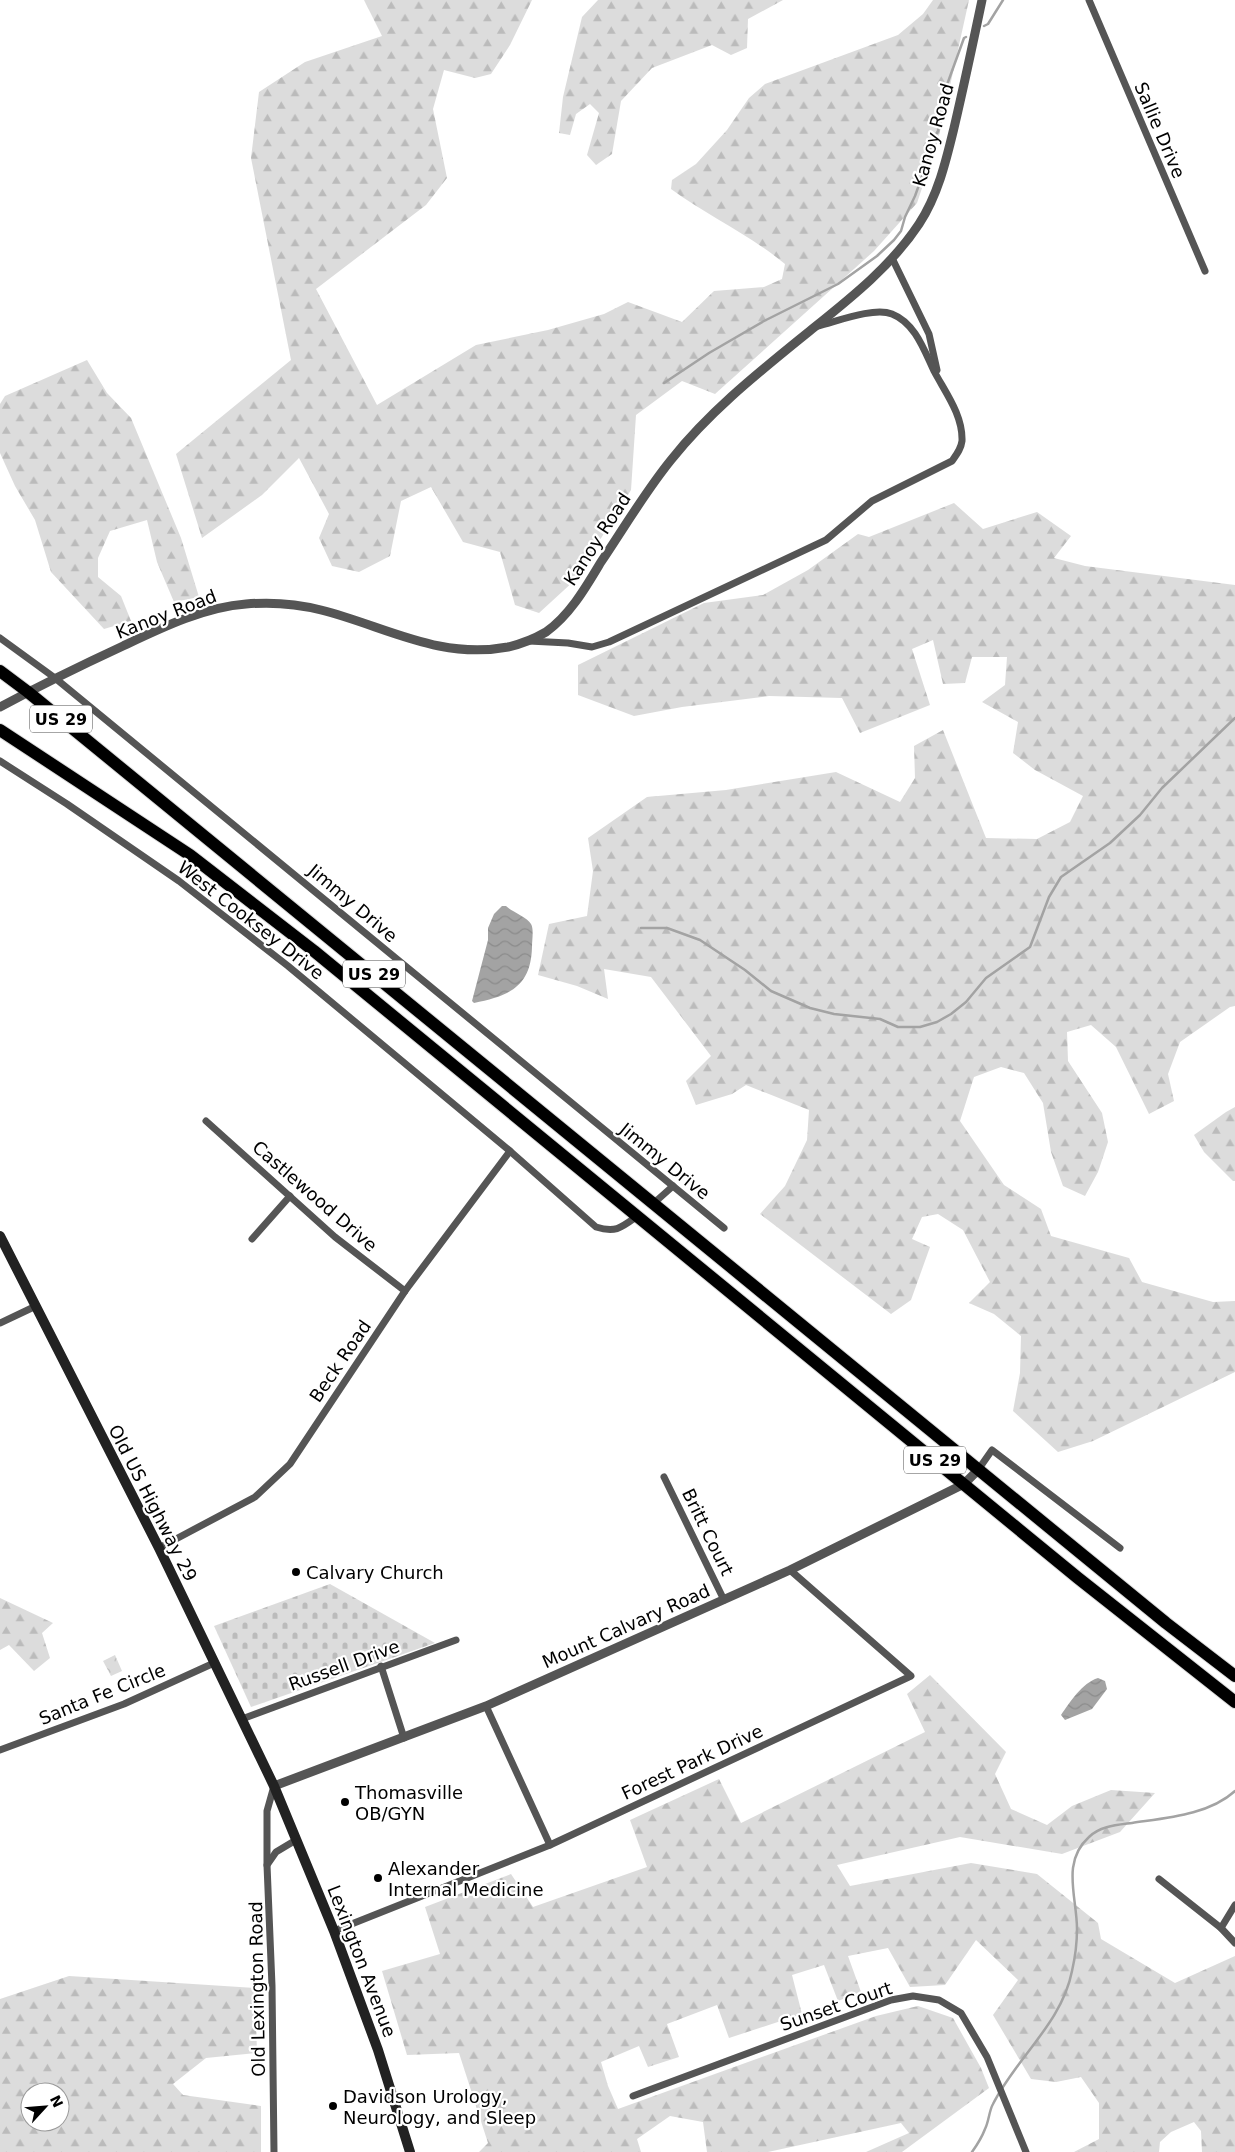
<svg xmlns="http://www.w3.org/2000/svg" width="1235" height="2152" viewBox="0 0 1235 2152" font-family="'DejaVu Sans',sans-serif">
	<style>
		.forest { fill: url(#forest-firs); fill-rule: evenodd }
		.cemetery { fill: url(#cemetery-stones) }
		.park { fill: url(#park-crowns) }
		.water { fill: url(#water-waves) }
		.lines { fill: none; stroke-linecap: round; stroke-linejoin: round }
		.stream { stroke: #a3a3a3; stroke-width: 2.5 }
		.trunk-casing { stroke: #dbdbdb; stroke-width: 14 }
		.minor { stroke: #555; stroke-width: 7 }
		.tertiary { stroke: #555; stroke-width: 9 }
		.secondary { stroke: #222; stroke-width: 10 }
		.trunk { stroke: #000; stroke-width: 12 }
		.poi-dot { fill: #000; stroke: #fff; stroke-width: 2 }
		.labels { text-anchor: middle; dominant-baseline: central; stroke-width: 4.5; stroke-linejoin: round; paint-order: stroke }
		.shield { fill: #fff; stroke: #4c4c4c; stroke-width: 1 }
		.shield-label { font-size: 16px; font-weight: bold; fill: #000 }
		.street-label { font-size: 18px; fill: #000; stroke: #fff }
		.poi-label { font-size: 18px; fill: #000; stroke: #fff; text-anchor: start }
	</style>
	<defs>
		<pattern id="forest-firs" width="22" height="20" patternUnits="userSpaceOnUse" patternTransform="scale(1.25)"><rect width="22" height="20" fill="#dcdcdc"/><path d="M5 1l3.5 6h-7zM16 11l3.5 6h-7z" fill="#bbb"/></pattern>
		<pattern id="cemetery-stones" width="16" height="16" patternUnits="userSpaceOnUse" patternTransform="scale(1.25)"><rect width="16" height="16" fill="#dcdcdc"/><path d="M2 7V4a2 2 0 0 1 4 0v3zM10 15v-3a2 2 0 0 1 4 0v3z" fill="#bbb"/></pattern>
		<pattern id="park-crowns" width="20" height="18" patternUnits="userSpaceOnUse" patternTransform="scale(1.25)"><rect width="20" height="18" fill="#dcdcdc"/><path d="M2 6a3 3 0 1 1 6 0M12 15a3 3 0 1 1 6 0" fill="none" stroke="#bbb"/></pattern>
		<pattern id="water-waves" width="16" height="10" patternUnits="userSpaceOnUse" patternTransform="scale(1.25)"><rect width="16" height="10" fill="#a3a3a3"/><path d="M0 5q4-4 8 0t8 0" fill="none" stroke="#8b8b8b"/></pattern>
	</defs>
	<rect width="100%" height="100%" fill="#fff"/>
	<!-- forest -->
	<g class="forest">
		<path d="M364 0H532L510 45 491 74 475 78 444 70 433 109 447 178 426 205 316 289 377 405 476 345 548 330 604 314 628 302 682 322 714 291 764 287 782 279 785 264C750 235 708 216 671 189L672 180 696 164 727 130 749 98 765 84 898 35 923 14 933 0H969L938 140 917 203 874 251 715 394 682 381 636 415 631 490 575 580 539 613 515 605 500 552 463 542 431 487 401 501 390 556 359 572 332 566 319 538 329 514 299 458 262 495 202 538 176 454 291 360 251 158 259 92 305 62 382 36Z"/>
		<polygon points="598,0 783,0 748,19 747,48 731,55 712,45 652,68 621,101 612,154 596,165 587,155 599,113 590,104 576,114 570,135 559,133 563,97 582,17"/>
		<polygon points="87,360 107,393 131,418 181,538 199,597 174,602 157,562 147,520 110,531 98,558 98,577 121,596 131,621 104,629 51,572 35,520 15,486 0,453 0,404 5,396"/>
		<polygon points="954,503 983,529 1037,512 1071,536 1054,558 1085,566 1235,585 1235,1006 1230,1007 1180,1042 1168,1074 1174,1101 1149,1114 1116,1047 1091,1025 1067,1032 1068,1061 1102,1113 1108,1142 1098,1172 1085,1196 1063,1186 1051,1152 1043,1103 1024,1073 1001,1067 974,1077 960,1121 1004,1185 1041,1209 1051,1236 1129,1258 1142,1282 1213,1302 1235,1301 1235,1372 1093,1441 1058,1452 1013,1411 1020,1373 1021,1336 994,1314 969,1303 990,1282 963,1230 938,1214 922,1217 912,1239 930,1247 911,1300 891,1314 760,1214 785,1186 807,1140 809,1110 746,1085 732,1094 696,1105 686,1081 711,1056 651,977 604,969 608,999 577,986 538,975 549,924 587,916 593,871 588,838 647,797 726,790 836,772 900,802 915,778 914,746 943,730 986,838 1037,839 1070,822 1083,796 1035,770 1013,753 1018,722 982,702 1005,685 1007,657 972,657 965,683 943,684 933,640 912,649 930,705 860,733 842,698 769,696 682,707 634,716 578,695 578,665 704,603 763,595 808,570 858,534 869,537"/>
		<polygon points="1235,1107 1235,1181 1233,1181 1204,1152 1194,1135 1226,1112"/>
		<polygon points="0,1598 53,1623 42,1633 50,1658 34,1671 9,1645 0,1650"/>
		<polygon points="930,1675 1006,1752 995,1774 1011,1809 1047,1825 1072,1806 1111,1790 1155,1793 1120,1832 1062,1854 960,1837 837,1865 850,1886 971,1863 1037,1874 1098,1923 1101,1939 1175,1983 1235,1956 1235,2152 1202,2152 1201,2131 1194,2122 1171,2132 1160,2142 1159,2152 1074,2152 1099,2139 1099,2103 1081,2077 1056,2082 1031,2079 993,2015 1018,1980 976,1940 945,1985 910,1987 888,1948 848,1956 861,1992 838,2001 824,1965 792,1975 802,2014 729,2038 717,2005 667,2024 679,2057 648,2067 639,2046 601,2062 608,2086 618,2109 876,2016 918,2006 953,2018 981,2068 989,2088 902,2152 866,2152 909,2133 901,2123 768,2152 707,2152 703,2122 670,2116 637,2139 641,2152 479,2152 488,2143 459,2053 407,2055 382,1971 440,1954 425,1907 511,1874 533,1907 647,1867 630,1820 719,1779 741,1823 925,1732 907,1694"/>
		<path d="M69 1976 255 1988 257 2053 206 2058 173 2084 183 2095 261 2106V2152H0V1999ZM30 2092H60V2122H30Z"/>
	</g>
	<!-- cemetery -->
	<polygon class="cemetery" points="330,1584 435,1643 251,1707 214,1626"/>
	<!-- park -->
	<polygon class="park" points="115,1655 122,1671 111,1676 103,1661"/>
	<!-- water -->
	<g class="water">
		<path d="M502 906H506C512 912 527 917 531 924 534 929 532 940 532 947 531 986 510 996 474 1003L472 1001 488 940V928L494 914Z"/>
		<path d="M1098 1678 1105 1681 1107 1689 1092 1709 1065 1720 1061 1715C1070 1702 1082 1683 1098 1678Z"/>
	</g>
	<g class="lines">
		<!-- stream -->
		<g class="stream">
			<polyline points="984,26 988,24 1003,0"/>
			<polyline points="664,383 709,353 764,321 838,284 877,256 894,240 901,231 905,217 915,196 928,160 932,141 938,131 940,104 964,38 966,37"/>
			<polyline points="641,928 667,928 700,940 745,970 771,991 810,1008 834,1014 880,1019 898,1027 920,1027 937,1022 951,1014 966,1002 986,978 1030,947 1049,897 1061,877 1110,843 1140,815 1162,788 1235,718"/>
			<path d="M972 2152C977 2145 982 2137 985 2129 989 2121 989 2111 993 2104 1016 2058 1062 2023 1072 1971 1075 1958 1077 1943 1077 1929 1077 1897 1061 1862 1089 1837 1100 1826 1117 1825 1132 1823 1165 1818 1209 1815 1235 1791"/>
		</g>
		<!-- trunk casing -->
		<g class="trunk-casing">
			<g id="trunk">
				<polyline points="0,671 28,692 1166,1623 1235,1676"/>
				<polyline points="0,730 190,855 314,951 1078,1578 1235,1702"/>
			</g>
		</g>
		<!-- minor -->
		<g class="minor">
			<polyline points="1089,0 1205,271"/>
			<polyline points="892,258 929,334 937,370"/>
			<polyline points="0,638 55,678 724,1228"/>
			<path d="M529 641 568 643 592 647 609 642 826 540 872 501 952 461C957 454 961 449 962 441 963 415 945 392 934 371 924 350 915 323 892 314 874 307 838 321 818 326"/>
			<path d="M0 761 67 804 179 881 288 966 510 1151 596 1227C615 1233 621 1228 636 1217"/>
			<polyline points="206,1121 335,1237 405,1291"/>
			<polyline points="654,1203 673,1186"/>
			<polyline points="252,1239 290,1196"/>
			<polyline points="0,1323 36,1306"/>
			<polyline points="978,1470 992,1450 1120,1548"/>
			<polyline points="664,1477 724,1600"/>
			<polyline points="159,1548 255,1497 290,1464 405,1291 510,1151"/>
			<polyline points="381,1666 404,1738"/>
			<polyline points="486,1706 550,1845"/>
			<polyline points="242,1719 456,1640"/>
			<polyline points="0,1750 124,1704 214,1663"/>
			<polyline points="267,1865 267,1811 274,1786"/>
			<polyline points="1159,1879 1221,1928 1235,1943"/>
			<polyline points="1221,1928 1235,1905"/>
			<polyline points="334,1931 550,1845 911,1676 790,1570"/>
			<polyline points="633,2096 891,2000 913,1996 939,2000 961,2013 987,2057 1026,2152"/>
			<polyline points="274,2152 272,1986 267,1865 276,1852 296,1840"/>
		</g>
		<!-- tertiary -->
		<g class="tertiary">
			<path d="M0 707C41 685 82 665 123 646 161 628 204 607 246 604 270 602 298 604 321 610 385 626 439 660 508 647 521 644 534 639 546 632 570 615 586 587 601 562 624 528 645 492 671 460 710 411 758 373 806 334 847 301 890 268 919 224 938 195 946 161 954 128 964 85 973 43 982 0"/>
			<polyline points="274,1786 486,1706 790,1570 964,1484 978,1470"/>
		</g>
		<!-- secondary -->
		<polyline class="secondary" points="0,1236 159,1548 274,1786 334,1931 378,2050 410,2152"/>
		<!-- trunk -->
		<use href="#trunk" class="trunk"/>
	</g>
	<!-- markers -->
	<g class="poi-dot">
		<circle cx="296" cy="1572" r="5"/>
		<circle cx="345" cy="1802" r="5"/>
		<circle cx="378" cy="1878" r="5"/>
		<circle cx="333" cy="2106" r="5"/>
	</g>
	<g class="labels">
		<!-- shield labels -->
		<g class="shield">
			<rect x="30" y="705.5" width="62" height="27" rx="4"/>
			<rect x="343" y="960.5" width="62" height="27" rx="4"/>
			<rect x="904" y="1446.5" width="62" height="27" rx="4"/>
		</g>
		<g class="shield-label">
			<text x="61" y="719">US 29</text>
			<text x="374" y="974">US 29</text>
			<text x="935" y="1460">US 29</text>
		</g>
		<!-- street labels -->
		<g class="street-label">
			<text transform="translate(1160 130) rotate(67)">Sallie Drive</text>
			<text transform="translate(933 135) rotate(-74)">Kanoy Road</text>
			<text transform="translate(597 539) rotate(-57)">Kanoy Road</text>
			<text transform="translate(166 614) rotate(-21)">Kanoy Road</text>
			<text transform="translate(353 903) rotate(40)">Jimmy Drive</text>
			<text transform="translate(251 920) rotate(38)">West Cooksey Drive</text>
			<text transform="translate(665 1161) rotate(39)">Jimmy Drive</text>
			<text transform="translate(315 1196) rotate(41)">Castlewood Drive</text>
			<text transform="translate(340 1361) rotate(-56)">Beck Road</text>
			<text transform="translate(153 1503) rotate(63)">Old US Highway 29</text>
			<text transform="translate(708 1532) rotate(64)">Britt Court</text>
			<text transform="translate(626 1626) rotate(-24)">Mount Calvary Road</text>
			<text transform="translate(344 1665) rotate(-20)">Russell Drive</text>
			<text transform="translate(102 1694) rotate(-22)">Santa Fe Circle</text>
			<text transform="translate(692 1762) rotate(-25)">Forest Park Drive</text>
			<text transform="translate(362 1961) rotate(69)">Lexington Avenue</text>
			<text transform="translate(257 1989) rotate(-91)">Old Lexington Road</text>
			<text transform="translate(836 2006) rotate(-19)">Sunset Court</text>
		</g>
		<!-- poi labels -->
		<g class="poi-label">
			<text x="306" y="1572">Calvary Church</text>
			<text x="355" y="1792">Thomasville<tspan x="355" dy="21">OB/GYN</tspan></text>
			<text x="388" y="1868">Alexander<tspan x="388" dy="21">Internal Medicine</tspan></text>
			<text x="343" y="2096">Davidson Urology,<tspan x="343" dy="21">Neurology, and Sleep</tspan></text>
		</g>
	</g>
	<!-- north arrow -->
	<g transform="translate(45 2107) rotate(64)"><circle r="24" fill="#ffffff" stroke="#999999"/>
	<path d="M0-4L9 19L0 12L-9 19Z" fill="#000000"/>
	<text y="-8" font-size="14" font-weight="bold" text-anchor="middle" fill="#000000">N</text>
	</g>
</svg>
